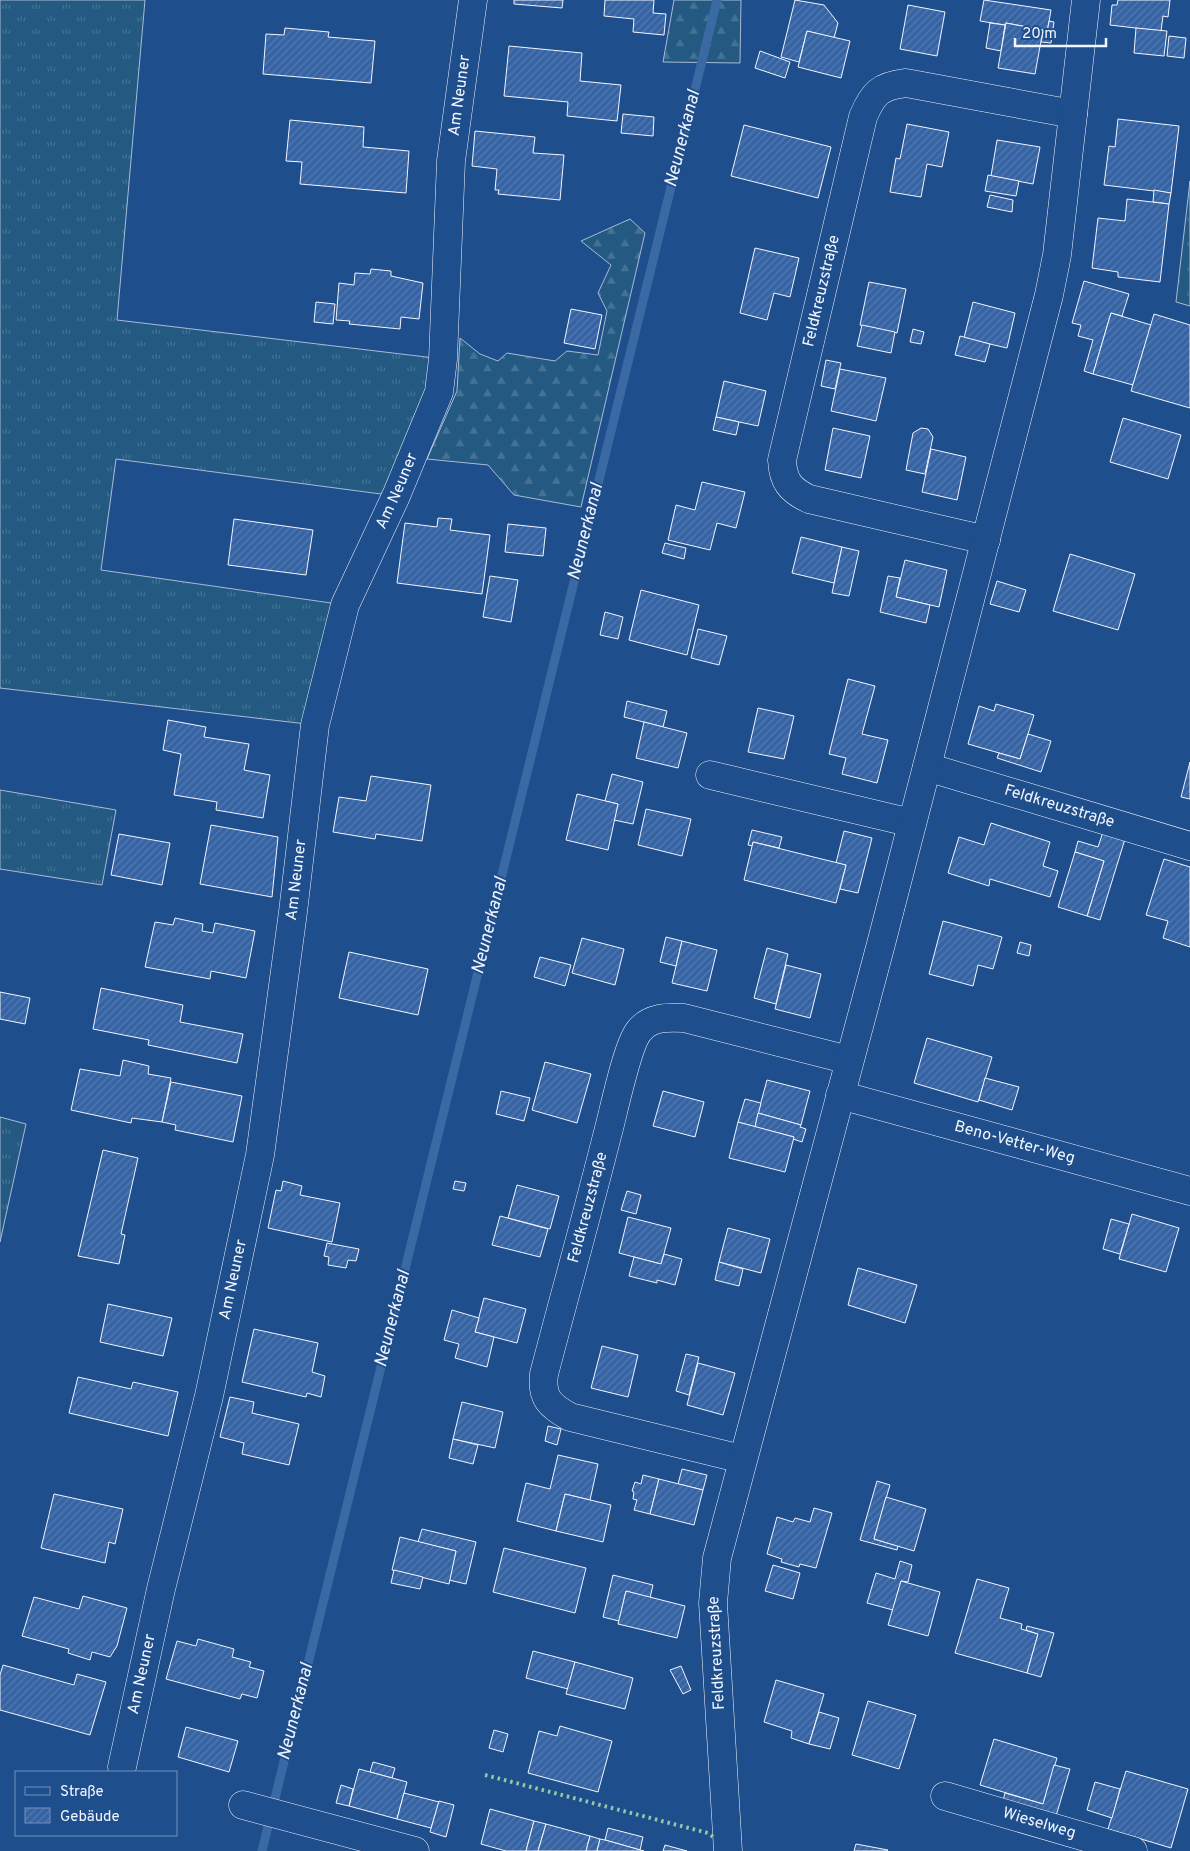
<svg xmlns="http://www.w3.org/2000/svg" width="1190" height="1851" viewBox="0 0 1190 1851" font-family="Overpass,sans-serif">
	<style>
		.grass { fill: url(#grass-tufts); stroke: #a8bbd7 }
		.forest { fill: url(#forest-firs); stroke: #a8bbd7 }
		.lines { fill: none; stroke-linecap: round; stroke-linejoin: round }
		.stream { stroke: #3b69a3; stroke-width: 9 }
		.building { fill: url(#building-hatch); stroke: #f2f6ff }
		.minor-casing { stroke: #f2f6ff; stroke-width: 29 }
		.minor { stroke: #1f4e8c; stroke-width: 28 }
		.hedge { stroke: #97c8a6; stroke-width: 4; stroke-dasharray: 2.5 4; stroke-linecap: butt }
		.labels { text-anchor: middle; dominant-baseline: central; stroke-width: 4; stroke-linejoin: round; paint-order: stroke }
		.street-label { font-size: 16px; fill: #f2f6ff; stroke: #1f4e8c }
		.water-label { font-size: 18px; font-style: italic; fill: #f2f6ff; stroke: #1f4e8c }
	</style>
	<defs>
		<pattern id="grass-tufts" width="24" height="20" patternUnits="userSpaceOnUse" patternTransform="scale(1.25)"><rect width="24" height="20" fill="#245a82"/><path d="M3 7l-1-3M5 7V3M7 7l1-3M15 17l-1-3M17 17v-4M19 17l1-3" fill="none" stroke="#447295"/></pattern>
		<pattern id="forest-firs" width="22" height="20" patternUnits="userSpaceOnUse" patternTransform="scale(1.25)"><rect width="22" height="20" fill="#245a82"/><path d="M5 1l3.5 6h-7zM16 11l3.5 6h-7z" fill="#447295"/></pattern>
		<pattern id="building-hatch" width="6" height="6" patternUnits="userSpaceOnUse" patternTransform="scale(1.25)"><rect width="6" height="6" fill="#3563a3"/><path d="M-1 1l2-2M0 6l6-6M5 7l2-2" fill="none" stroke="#537ab1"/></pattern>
	</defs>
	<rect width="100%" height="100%" fill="#1f4e8c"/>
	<!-- grass -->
	<g class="grass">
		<polygon points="0,0 145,0 117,320 443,359 396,496 116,459 101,570 345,605 315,725 0,688"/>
		<polygon points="1190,181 1190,306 1176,302"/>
		<polygon points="0,790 116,810 102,885 0,869"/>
		<polygon points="0,1117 26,1124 0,1242"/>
	</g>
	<!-- forest -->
	<g class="forest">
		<polygon points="674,0 741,0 740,63 663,62"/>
		<polygon points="630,219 645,233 581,507 514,495 488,465 427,459 457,391 460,338 480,354 498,361 507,353 555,361 567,351 598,355 607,311 598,293 611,265 581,241"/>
	</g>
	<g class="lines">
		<!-- stream -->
		<polyline class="stream" points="262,1851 717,0"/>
	</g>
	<!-- building -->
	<g class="building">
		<polygon points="514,0 563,0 562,8 514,4"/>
		<polygon points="605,0 654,0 653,13 666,14 664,35 633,32 634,19 604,16"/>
		<polygon points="795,0 824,5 838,23 834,38 807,31 799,62 781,57"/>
		<polygon points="984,0 1051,10 1047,33 1043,32 1043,30 1006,23 1005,25 980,21"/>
		<polygon points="1118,0 1170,0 1168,17 1163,16 1161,31 1110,25 1112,5 1117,5"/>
		<polygon points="908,5 945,12 937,56 900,49"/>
		<polygon points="1049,21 1054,22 1051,43 1041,42 1043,32 1047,33"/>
		<polygon points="990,23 1005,25 1001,51 986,48"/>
		<polygon points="1006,23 1043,30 1035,74 998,68"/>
		<polygon points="285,28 329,32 328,37 375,41 371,83 263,74 266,34 284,35"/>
		<polygon points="1136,28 1167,31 1164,56 1134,53"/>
		<polygon points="807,31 850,41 841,78 798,67"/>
		<polygon points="1169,36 1186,38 1184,58 1167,56"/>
		<polygon points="509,46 582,53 580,81 621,85 617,121 567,116 568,102 504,96"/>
		<polygon points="760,51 790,62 785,78 755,68"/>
		<polygon points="623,114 654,117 653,136 621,133"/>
		<polygon points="1118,119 1179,126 1171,193 1104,185 1109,146 1115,147"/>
		<polygon points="290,120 364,127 363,147 409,151 406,193 300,184 302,162 286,161"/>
		<polygon points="907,124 949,132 942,167 927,164 921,197 890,192 896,158 900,159"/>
		<polygon points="744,125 831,147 818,198 731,176"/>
		<polygon points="475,131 535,137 533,153 564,155 560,200 498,194 499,190 495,190 497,169 472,166"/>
		<polygon points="997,140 1040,147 1033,184 991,176"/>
		<polygon points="988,175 1019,181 1016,196 985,191"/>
		<polygon points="1154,190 1171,193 1169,204 1153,202"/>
		<polygon points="990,195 1013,200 1012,212 987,207"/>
		<polygon points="1127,199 1169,204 1160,282 1118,277 1118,272 1092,268 1098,218 1125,221"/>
		<polygon points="755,248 799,258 790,297 774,293 767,320 740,313"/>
		<polygon points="371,269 391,271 391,276 423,283 419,319 401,317 400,329 349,324 350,321 336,320 339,283 354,285 355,273 370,274"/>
		<polygon points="1084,281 1129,294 1122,316 1111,313 1093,374 1084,371 1093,340 1078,336 1081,325 1072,323"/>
		<polygon points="869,282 906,289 897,333 860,325"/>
		<polygon points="316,302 335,304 333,324 314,322"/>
		<polygon points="973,302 1015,313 1007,348 964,338"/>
		<polygon points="571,309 602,315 595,349 564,343"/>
		<polygon points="1111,313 1151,325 1133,385 1093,374"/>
		<polygon points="1154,314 1190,325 1190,408 1131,391"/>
		<polygon points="862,325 895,332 891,353 857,346"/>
		<polygon points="913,329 924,332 921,344 910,342"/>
		<polygon points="960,336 990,344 985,362 955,355"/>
		<polygon points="826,360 841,363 835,389 821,386"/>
		<polygon points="840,369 886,378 876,421 831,411"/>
		<polygon points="724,381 766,391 758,426 716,417"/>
		<polygon points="716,417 739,422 736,435 713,430"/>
		<polygon points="1123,418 1181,435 1168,479 1110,462"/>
		<polygon points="833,428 870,436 861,478 825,470"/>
		<polygon points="921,428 928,429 933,437 925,474 906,470 913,433"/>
		<polygon points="931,449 966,457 957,500 922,492"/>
		<polygon points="702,482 745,492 736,528 717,523 710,550 668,540 676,505 695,510"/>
		<polygon points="438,518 452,519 450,530 490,535 482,594 397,583 405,523 437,527"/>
		<polygon points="234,519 313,530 306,575 228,565"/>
		<polygon points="508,524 546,528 543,556 505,552"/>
		<polygon points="801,537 842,547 834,583 792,573"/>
		<polygon points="665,543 686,548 684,559 662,553"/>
		<polygon points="842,547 859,551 849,596 832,593"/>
		<polygon points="1070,554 1135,574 1118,630 1053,611"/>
		<polygon points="905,560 947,570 939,607 896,597"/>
		<polygon points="490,576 518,580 511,622 483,617"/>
		<polygon points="888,576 900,578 896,597 930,605 926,623 880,612"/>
		<polygon points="997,581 1026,590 1019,612 990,604"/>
		<polygon points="641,590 699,605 687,655 629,640"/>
		<polygon points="605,612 623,617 618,639 600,635"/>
		<polygon points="698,629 727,636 719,665 691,658"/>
		<polygon points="848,679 875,686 862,734 888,740 877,783 842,774 846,758 829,754"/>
		<polygon points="627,701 667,711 663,727 624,717"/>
		<polygon points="996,704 1034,715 1020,759 968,744 979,706 994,711"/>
		<polygon points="758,708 794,716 784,759 748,752"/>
		<polygon points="168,720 206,727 204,737 249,744 244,770 270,775 263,818 216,810 217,802 174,795 181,754 163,750"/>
		<polygon points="644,722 687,733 678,768 636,758"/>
		<polygon points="1028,734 1051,741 1041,772 997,758 999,753 1020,759"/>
		<polygon points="1190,762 1190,799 1181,797"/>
		<polygon points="612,774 643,782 633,824 614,820 618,804 605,801"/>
		<polygon points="371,776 431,785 422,841 376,834 375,839 333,832 339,797 366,801"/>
		<polygon points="577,794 618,804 608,850 566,840"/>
		<polygon points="646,809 691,819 682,856 638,845"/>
		<polygon points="991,823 1050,842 1043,866 1058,871 1050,897 990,879 989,886 948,873 959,837 984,845"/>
		<polygon points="211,825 278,837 272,897 200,884"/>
		<polygon points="752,830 782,837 779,848 753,842 753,846 748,845"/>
		<polygon points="844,831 872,838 858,893 840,889 846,865 836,863"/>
		<polygon points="1103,832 1125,839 1100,920 1087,916 1104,861 1075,852 1078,841 1098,847"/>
		<polygon points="119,834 170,843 162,885 111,875"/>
		<polygon points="753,842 846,865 836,903 744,880"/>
		<polygon points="1075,852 1104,861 1087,916 1058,907"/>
		<polygon points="1164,859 1190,867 1190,947 1163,938 1168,921 1146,915"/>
		<polygon points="175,918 203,924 202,931 213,933 215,923 255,931 246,978 211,971 210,979 145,967 155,922 173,925"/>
		<polygon points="943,921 1002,937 993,969 978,965 973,986 929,974"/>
		<polygon points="666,937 682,941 676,966 660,962"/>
		<polygon points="582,938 624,949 615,985 572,973"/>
		<polygon points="682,941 717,950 707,991 672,983"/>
		<polygon points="1020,942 1031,945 1029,956 1017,953"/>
		<polygon points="767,948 788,954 776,1004 754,998"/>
		<polygon points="349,952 428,969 418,1015 339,998"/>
		<polygon points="540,957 571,965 565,986 534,977"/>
		<polygon points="786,965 821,974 810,1018 775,1009"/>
		<polygon points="101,988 183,1005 180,1022 243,1034 237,1063 148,1045 149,1040 93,1029"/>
		<polygon points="0,992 30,998 25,1024 0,1019"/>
		<polygon points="927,1038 992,1057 978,1102 914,1083"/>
		<polygon points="123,1060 149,1066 148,1074 171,1078 162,1122 132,1118 131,1123 71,1110 80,1069 120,1076"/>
		<polygon points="545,1062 591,1074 577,1123 532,1110"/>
		<polygon points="985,1078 1019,1087 1012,1110 979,1100"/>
		<polygon points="767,1080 810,1091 801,1125 758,1113"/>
		<polygon points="171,1082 242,1096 233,1142 175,1130 176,1125 162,1122"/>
		<polygon points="501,1091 530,1098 524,1121 496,1114"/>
		<polygon points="663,1091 704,1102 695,1137 653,1126"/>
		<polygon points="745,1099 761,1103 755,1127 738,1122"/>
		<polygon points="758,1113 801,1125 800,1127 806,1129 802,1142 793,1139 794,1137 755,1127"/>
		<polygon points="738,1122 794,1137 785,1172 729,1158"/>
		<polygon points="103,1150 138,1158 121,1234 125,1235 119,1264 78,1256"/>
		<polygon points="283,1181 302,1186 300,1195 340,1203 332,1242 268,1228 276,1190 281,1191"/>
		<polygon points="455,1181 466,1183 464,1191 453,1189"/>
		<polygon points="517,1185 559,1196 550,1229 508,1218"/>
		<polygon points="627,1191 641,1195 636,1214 621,1210"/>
		<polygon points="1132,1214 1179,1228 1166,1272 1119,1259"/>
		<polygon points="500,1216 548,1229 540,1257 492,1245"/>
		<polygon points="628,1217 671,1228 661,1264 619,1253"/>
		<polygon points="1111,1219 1129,1224 1120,1254 1103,1249"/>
		<polygon points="728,1228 770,1239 761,1273 719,1262"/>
		<polygon points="327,1243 359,1249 356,1261 348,1260 346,1268 328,1265 329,1257 324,1256"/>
		<polygon points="664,1254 682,1259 675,1285 657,1280 657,1283 629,1276 634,1257 661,1264"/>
		<polygon points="719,1262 743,1269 739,1286 715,1280"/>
		<polygon points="858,1268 917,1285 905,1323 848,1305"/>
		<polygon points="484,1298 526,1309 517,1343 475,1332"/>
		<polygon points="108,1304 172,1318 163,1356 100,1342"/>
		<polygon points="452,1310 479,1318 475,1332 494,1337 487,1367 455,1358 459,1344 444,1340"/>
		<polygon points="254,1329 318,1343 312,1372 325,1376 321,1397 307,1393 306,1397 242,1382"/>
		<polygon points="602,1346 638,1355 628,1397 591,1388"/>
		<polygon points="686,1354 699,1357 689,1395 676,1391"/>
		<polygon points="698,1363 735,1373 723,1415 687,1405"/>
		<polygon points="78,1377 131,1389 133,1382 178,1392 168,1436 69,1413"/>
		<polygon points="230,1397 254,1402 252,1413 299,1424 289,1465 242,1454 244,1443 220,1437"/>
		<polygon points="462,1402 503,1412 495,1448 453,1439"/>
		<polygon points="548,1426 561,1429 557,1445 545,1441"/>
		<polygon points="453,1439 478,1445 473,1464 449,1458"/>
		<polygon points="558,1455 598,1464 590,1500 565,1494 556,1531 517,1521 526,1483 550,1489"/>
		<polygon points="682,1469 707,1475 703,1490 678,1484"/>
		<polygon points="643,1475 659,1479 650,1514 634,1510 637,1500 633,1499 634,1492 632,1491 635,1482 641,1484"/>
		<polygon points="659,1479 703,1490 694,1525 650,1514"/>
		<polygon points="877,1481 890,1485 874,1539 898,1546 897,1550 860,1540"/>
		<polygon points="54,1494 123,1509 115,1544 109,1542 105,1563 41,1548"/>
		<polygon points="565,1494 611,1505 603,1542 556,1531"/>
		<polygon points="886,1497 926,1509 914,1551 874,1539"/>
		<polygon points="814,1508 832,1513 816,1568 800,1564 799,1567 781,1562 782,1559 767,1554 777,1517 793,1522 795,1518 810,1522"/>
		<polygon points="422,1529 476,1542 466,1584 449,1580 456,1551 418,1542"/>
		<polygon points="400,1537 456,1551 449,1584 392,1570"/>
		<polygon points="504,1548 586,1568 575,1613 493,1592"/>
		<polygon points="900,1561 912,1565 908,1582 901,1581 893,1610 867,1603 876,1573 895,1579"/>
		<polygon points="773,1565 800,1573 793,1599 765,1591"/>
		<polygon points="394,1570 423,1577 420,1589 391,1583"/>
		<polygon points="613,1575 653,1585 650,1598 626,1591 619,1621 603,1617"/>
		<polygon points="977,1579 1009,1588 1000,1618 1022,1624 1021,1629 1038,1634 1027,1673 955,1653"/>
		<polygon points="901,1581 940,1592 928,1636 888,1625"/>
		<polygon points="626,1591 685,1606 677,1638 618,1624"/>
		<polygon points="83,1596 127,1608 117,1646 110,1657 92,1652 90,1660 68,1653 69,1649 22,1636 34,1597 79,1609"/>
		<polygon points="1027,1626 1054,1633 1041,1677 1027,1673 1038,1634 1026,1630"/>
		<polygon points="198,1639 234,1649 232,1657 251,1662 249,1667 264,1671 257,1698 242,1694 240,1699 166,1679 177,1641 196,1646"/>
		<polygon points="533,1651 575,1662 568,1689 526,1678"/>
		<polygon points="575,1662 633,1678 625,1709 566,1694"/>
		<polygon points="3,1665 74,1685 77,1674 106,1682 90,1735 0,1710 0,1675"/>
		<polygon points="681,1666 691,1690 683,1694 670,1670"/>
		<polygon points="776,1680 824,1694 809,1744 791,1738 792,1731 764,1722"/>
		<polygon points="868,1701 916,1715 899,1769 852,1755"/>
		<polygon points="819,1712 839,1718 830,1749 809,1744"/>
		<polygon points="560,1726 612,1741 598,1792 528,1773 539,1731 557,1736"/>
		<polygon points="186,1727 238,1741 229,1772 178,1757"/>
		<polygon points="494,1730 508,1734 503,1752 489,1748"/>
		<polygon points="994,1739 1057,1758 1043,1804 980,1785"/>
		<polygon points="373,1762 395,1768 392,1778 370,1772"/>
		<polygon points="1054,1765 1070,1769 1056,1816 1003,1801 1005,1793 1043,1804"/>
		<polygon points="359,1769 407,1782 397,1819 349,1806"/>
		<polygon points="1126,1771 1188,1789 1171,1848 1108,1829"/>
		<polygon points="1095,1782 1120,1789 1112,1818 1087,1810"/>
		<polygon points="341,1785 353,1789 349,1806 336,1803"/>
		<polygon points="404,1793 439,1802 431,1828 397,1819"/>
		<polygon points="439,1801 454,1805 446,1837 430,1832"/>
		<polygon points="490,1809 534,1821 526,1851 506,1851 481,1844"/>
		<polygon points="534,1821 546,1824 538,1851 526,1851"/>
		<polygon points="546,1824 590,1836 586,1851 538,1851"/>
		<polygon points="608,1828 643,1837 640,1850 605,1840"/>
		<polygon points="590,1836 600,1839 597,1851 586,1851"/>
		<polygon points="600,1839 605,1840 644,1851 597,1851"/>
		<polygon points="856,1844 888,1850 887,1851 854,1851"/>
		<polygon points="665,1845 687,1851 663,1851"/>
	</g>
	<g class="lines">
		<!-- minor casing -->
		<g class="minor-casing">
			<g id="minor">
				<path id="s1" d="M986 540 809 499C790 490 783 481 782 460L863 117C873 93 880 86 906 83L1073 114"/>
				<path id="s2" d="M927 767 1190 846"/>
				<polyline points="710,775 912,823"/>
				<path id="s3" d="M840 1095 1190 1191"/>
				<path id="s4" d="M742 1459 570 1417C550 1406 541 1398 544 1374 565 1294 587 1215 607 1136 613 1115 627 1045 639 1031 650 1017 667 1017 684 1018L849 1060"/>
				<path id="s5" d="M122 1767 161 1589 209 1396 260 1155 293 912 315 725 345 605 396 496 439 392 443 359 451 161 473 0"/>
				<path id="s6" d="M945 1796 1133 1851"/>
				<polyline points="243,1805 415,1851"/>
				<polyline points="728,1851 713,1603 717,1558 881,944 1049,295 1057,255 1086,0"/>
			</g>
		</g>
		<!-- minor -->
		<use href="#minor" class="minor"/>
		<!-- hedge -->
		<polyline class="hedge" points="485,1775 708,1833 716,1839"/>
	</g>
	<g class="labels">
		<!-- street labels -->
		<g class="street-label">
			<text stroke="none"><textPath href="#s5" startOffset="1715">Am Neuner</textPath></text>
			<text stroke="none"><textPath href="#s1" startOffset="406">Feldkreuzstraße</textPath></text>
			<text stroke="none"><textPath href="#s5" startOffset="1310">Am Neuner</textPath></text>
			<text stroke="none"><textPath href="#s2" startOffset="138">Feldkreuzstraße</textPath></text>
			<text stroke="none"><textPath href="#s5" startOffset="905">Am Neuner</textPath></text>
			<text stroke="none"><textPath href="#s3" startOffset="181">Beno-Vetter-Weg</textPath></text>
			<text stroke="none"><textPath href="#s4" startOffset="404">Feldkreuzstraße</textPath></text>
			<text stroke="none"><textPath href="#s5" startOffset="500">Am Neuner</textPath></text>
			<text transform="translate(717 1653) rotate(-93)">Feldkreuzstraße</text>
			<text stroke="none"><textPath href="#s5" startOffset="95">Am Neuner</textPath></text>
			<text stroke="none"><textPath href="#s6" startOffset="98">Wieselweg</textPath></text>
		</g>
		<!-- water labels -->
		<g class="water-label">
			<text transform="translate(683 139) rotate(-76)">Neunerkanal</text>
			<text transform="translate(586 532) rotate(-76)">Neunerkanal</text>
			<text transform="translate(490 926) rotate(-76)">Neunerkanal</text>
			<text transform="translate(393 1319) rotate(-76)">Neunerkanal</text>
			<text transform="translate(296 1712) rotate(-76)">Neunerkanal</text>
		</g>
	</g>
	<!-- legend -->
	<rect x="15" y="1771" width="162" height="65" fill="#1f4e8c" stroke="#7391ba"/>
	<rect x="25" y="1787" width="25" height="8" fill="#1f4e8c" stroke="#7391ba"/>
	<text x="60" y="1796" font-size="15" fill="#f2f6ff">Straße</text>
	<rect x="25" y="1808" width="25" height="15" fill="url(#building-hatch)" stroke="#7391ba"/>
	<text x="60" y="1821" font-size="15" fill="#f2f6ff">Gebäude</text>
	<!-- scale -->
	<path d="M1015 38v8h91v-8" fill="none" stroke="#f2f6ff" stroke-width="2.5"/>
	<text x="1022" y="38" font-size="15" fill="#f2f6ff" stroke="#1f4e8c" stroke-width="4" paint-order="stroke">20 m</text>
</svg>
